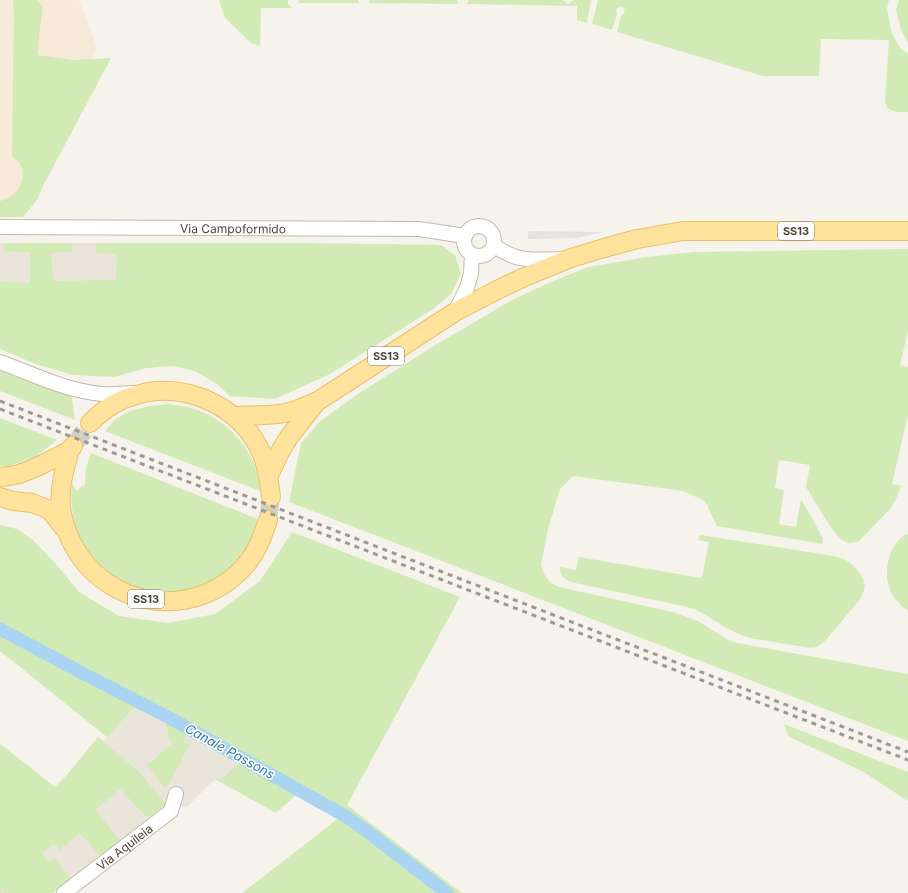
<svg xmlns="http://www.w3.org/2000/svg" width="908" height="893" viewBox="0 0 908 893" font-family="Inter,sans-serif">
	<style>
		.residential { fill: #eae5da }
		.commercial { fill: #f7ead8 }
		.green { fill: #d2eab5 }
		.parking { fill: #e5e3e0 }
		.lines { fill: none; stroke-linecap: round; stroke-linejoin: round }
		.canal { stroke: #a9d4f2; stroke-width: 13 }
		.major-tunnel { stroke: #d4d0c8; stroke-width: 18; stroke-dasharray: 18 9; stroke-linecap: butt }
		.minor-casing { stroke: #c2bbae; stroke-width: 16 }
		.major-casing { stroke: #e6c16a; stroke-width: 20 }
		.minor { stroke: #fff; stroke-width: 14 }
		.major { stroke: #ffe39c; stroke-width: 18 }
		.rail { stroke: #9a9a9a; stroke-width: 3; stroke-dasharray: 5 5; stroke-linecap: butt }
		.labels { text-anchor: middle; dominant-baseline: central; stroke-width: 3; stroke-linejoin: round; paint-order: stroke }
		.shield { fill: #fff; stroke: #817c74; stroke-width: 1 }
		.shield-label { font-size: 11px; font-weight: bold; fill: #4b4439 }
		.street-label { font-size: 12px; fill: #4b4439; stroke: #fff }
		.water-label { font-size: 13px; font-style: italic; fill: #2e7ab2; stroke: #fff }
	</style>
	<rect width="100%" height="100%" fill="#f6f3ec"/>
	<!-- residential -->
	<g class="residential">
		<polygon points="0,243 129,243 124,353 0,314"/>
		<polygon points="138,708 297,794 276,813 215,779 187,807 166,804 53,893 0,893 0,843 66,776 98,737 103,741 133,709"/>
	</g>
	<!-- commercial -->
	<polygon class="commercial" points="0,0 79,0 97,48 27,207 0,207"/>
	<!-- green -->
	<g class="green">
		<path d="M13 0H37L43 7 39 35 38 55 73 60 111 58 43 186 37 200 23 217H0V201C15 198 26 183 22 168 20 163 16 159 12 156L14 14Z"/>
		<polygon points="219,0 288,0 288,4 293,8 261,8 260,46 251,43 225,18"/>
		<rect x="299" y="0" width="59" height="3"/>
		<polygon points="369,0 457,0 458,4 369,3"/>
		<polygon points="469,0 563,0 565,2 568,4 571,2 573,0 591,0 587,23 577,20 577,6 467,4"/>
		<polygon points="598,0 889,0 887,8 891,31 900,48 908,54 908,112 896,112 887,108 885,101 889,40 821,39 819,76 763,76 617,32 621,16 624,13 625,10 622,7 620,7 617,9 616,12 617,14 612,30 592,24"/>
		<polygon points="899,0 908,0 908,43 901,30 896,10"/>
		<polygon points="4,243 72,243 73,251 51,253 53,281 116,280 117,254 96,253 96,243 311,243 441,245 455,255 461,274 451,294 433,309 330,374 275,399 230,396 217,384 195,371 172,366 146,368 114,377 73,375 36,364 0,349 0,282 30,283 30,252 4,251"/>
		<path d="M908 249V331L900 365 908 367V415L892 484 901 486 896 499 890 509 859 541C853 543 849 544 844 541 833 536 814 499 806 487L810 465 779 460 775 488 784 490 779 524 796 527 801 499 823 538 822 544 717 526 705 501 683 491 573 476 560 489 548 529 541 564 544 574 551 583 559 587 673 612 698 621 728 640 737 643 908 674V741L289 502 301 443 320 421 358 394 437 344 512 300 551 282 588 267 647 257 694 252Z"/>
		<polygon points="0,370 68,394 72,398 75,420 0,391"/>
		<path d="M168 404C174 405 181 406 187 407 217 413 246 439 256 469 258 476 259 484 260 491L105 431 115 419 130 411 148 406Z"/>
		<polygon points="0,418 57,440 35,457 9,466 0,466"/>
		<polygon points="91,453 258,519 249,545 230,569 208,584 187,591 167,594 142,591 113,578 89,555 80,540 74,524 71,499 72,482 76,491 85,484 86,468"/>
		<polygon points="0,525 17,529 33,540 55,563 79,592 119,616 168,623 215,614 260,581 292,532 460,597 347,805 462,893 242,893 339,818 297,794 276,813 215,779 223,778 239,763 186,735 183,741 190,744 170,782 165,788 147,765 173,743 169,738 166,723 137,708 133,709 107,737 0,651"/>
		<path d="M908 533V611C901 606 895 600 891 592 882 572 888 544 908 533Z"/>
		<path d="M700 535 834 556C846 559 853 563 860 574 861 576 864 579 864 582 866 587 863 593 861 598L826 640 817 647 811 648 750 638 741 635 725 627 707 616 694 609 683 606 575 583C566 580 560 578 560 567L576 570 579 557 702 578 709 542 698 540Z"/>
		<polygon points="784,724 908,772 908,801 862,771 788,736"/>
		<polygon points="98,737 139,772 166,804 148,818 120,789 95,810 120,840 100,856 80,833 59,850 54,843 42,853 49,861 54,858 71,879 53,893 5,893 3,891 0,893 0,744 55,787 66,776"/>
	</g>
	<!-- parking -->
	<polygon class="parking" points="528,231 604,232 577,238 528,239"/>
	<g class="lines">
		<!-- canal -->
		<polyline class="canal" points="0,629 86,675 168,717 347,817 364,829 447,893"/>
		<!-- major-tunnel -->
		<g class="major-tunnel">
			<polyline points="73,446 90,423"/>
			<polyline points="268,520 271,497"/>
		</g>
		<!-- minor casing -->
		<g class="minor-casing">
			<g id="minor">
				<circle cx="479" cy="241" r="15"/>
				<path id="s1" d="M0 227 419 229 465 236"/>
				<path d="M494 246C502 251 510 256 520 258 532 261 551 259 564 259"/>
				<polyline points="455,312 467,288 471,273 472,255"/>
				<path d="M0 362C33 374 66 391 102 394 112 395 123 393 133 393"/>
				<path id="s2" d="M64 893 171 811 176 794"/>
			</g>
		</g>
		<!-- major casing -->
		<g class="major-casing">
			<g id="major">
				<path d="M234 416C251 415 268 416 285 413 297 411 307 405 318 401L455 312 499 289 527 276 571 258 604 248 637 239 683 231H908"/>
				<path d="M90 423C99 414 110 405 122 400 125 398 130 397 133 396 138 395 143 393 148 392 194 385 242 410 261 452 268 467 269 482 271 497"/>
				<path d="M73 446 70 450C65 468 59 486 61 506 62 518 66 530 71 541 105 611 200 623 249 561 259 548 263 534 268 520"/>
				<polyline points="269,475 281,450 289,437 315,404"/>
				<path d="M0 477C6 476 13 476 19 474 37 468 54 459 70 450"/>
				<polyline points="0,497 13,501 32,503 50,510 64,528"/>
			</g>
		</g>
		<!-- minor -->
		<use href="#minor" class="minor"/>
		<!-- major -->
		<use href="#major" class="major"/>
		<!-- rail -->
		<g class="rail">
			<polyline points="0,401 908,752"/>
			<polyline points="0,409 908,760"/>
		</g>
	</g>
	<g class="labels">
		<!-- shield labels -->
		<g class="shield">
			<rect x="778" y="222" width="36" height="18" rx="3"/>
			<rect x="368" y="347" width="36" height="18" rx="3"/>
			<rect x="128" y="590" width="36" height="18" rx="3"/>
		</g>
		<g class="shield-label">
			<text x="796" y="231">SS13</text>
			<text x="386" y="356">SS13</text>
			<text x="146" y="599">SS13</text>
		</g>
		<!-- street labels -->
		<g class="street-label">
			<text stroke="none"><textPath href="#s1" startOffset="233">Via Campoformido</textPath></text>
			<text stroke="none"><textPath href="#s2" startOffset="76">Via Aquileia</textPath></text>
		</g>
		<!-- water labels -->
		<g class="water-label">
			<text transform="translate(230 751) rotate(29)">Canale Passons</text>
		</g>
	</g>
</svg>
